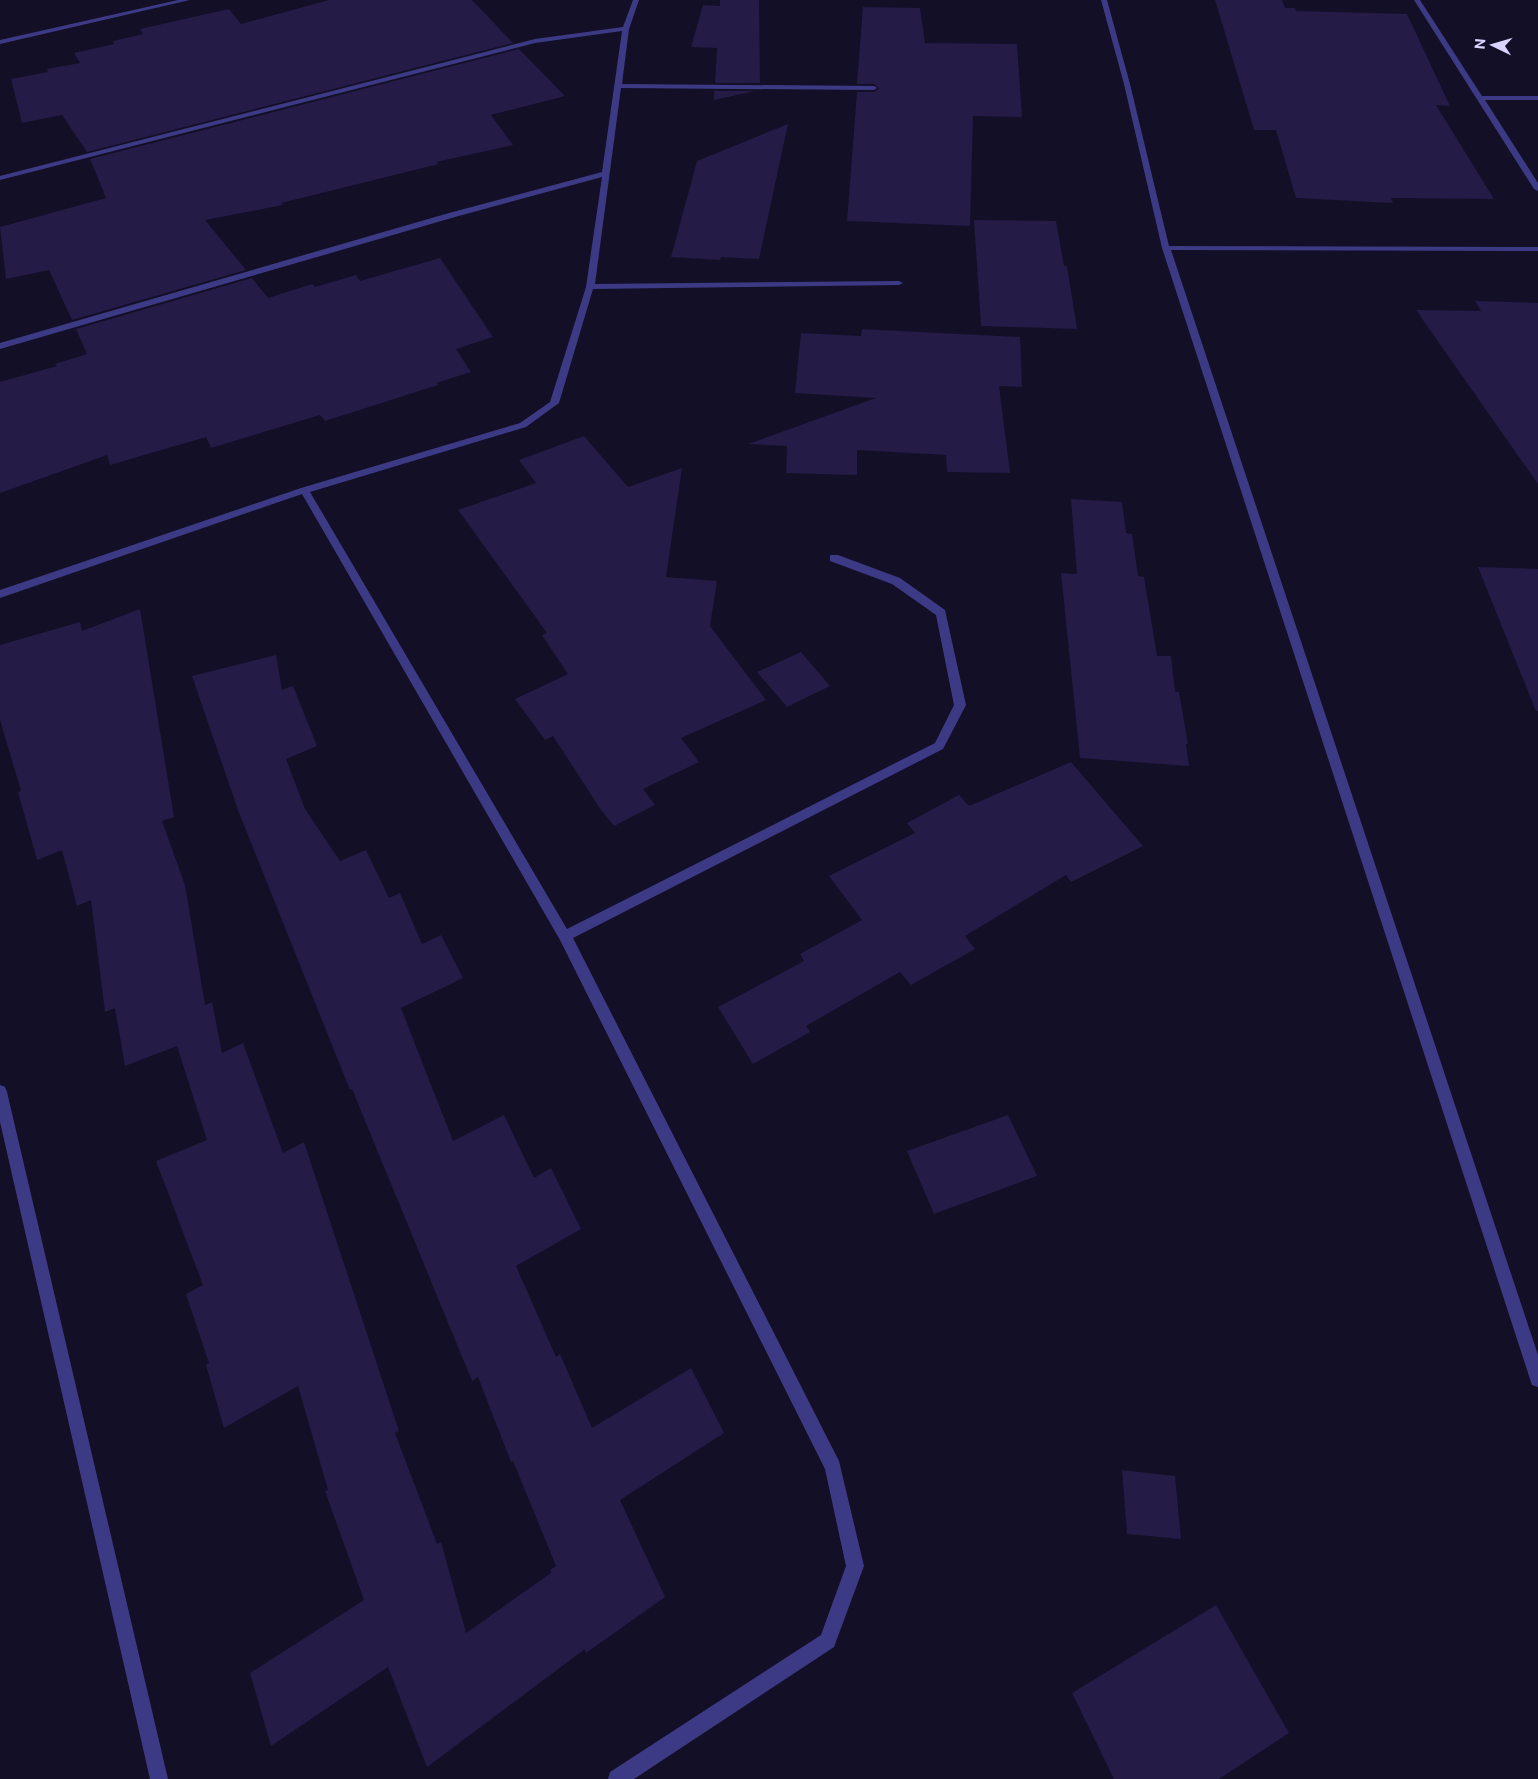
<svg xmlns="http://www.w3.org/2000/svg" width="1538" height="1779" viewBox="0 0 1538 1779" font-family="'Public Sans',sans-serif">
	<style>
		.building { fill: #241b47 }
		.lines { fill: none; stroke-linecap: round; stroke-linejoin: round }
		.minor { fill: #3d3a85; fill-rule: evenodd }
	</style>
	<rect width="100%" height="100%" fill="#130f26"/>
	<!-- building -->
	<g class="building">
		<polygon points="329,0 472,0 513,43 87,152 62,115 22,123 11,79 48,72 47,69 80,63 74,53 114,44 113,41 143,34 140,29 229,9 241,24"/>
		<polygon points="720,0 759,0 760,83 715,83 717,48 691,47 703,5 720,6"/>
		<polygon points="1215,0 1282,0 1285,8 1295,8 1296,11 1407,14 1450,106 1436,105 1494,199 1391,198 1393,203 1296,198 1276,130 1254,130"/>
		<polygon points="863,7 920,8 925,43 1017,44 1022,117 973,116 970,226 847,221 857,92 874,92 879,89 874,84 857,84"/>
		<polygon points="519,49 565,96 491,115 513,145 436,162 439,164 281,203 283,205 205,220 246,270 72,320 49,270 6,279 0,227 106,198 90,159"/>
		<polygon points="714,91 755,91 714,100"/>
		<polygon points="788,124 759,259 721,257 720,260 671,257 697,161"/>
		<polygon points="974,220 1056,221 1064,266 1067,266 1077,329 981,326"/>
		<polygon points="440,258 493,337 456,349 471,372 436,383 438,385 325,421 320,415 211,448 206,437 110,465 107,455 0,493 0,382 57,366 55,364 87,354 76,329 252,278 268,298 312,284 315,287 356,275 360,281"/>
		<polygon points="1475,301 1538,303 1538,484 1416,310 1481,311"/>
		<polygon points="862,329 1020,337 1022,387 999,386 1010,473 947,472 946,455 857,450 857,475 786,473 787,446 748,444 876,398 795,393 801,333 861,336"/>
		<polygon points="584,436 628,487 682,468 666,577 717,581 710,626 766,700 681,738 699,762 643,789 655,805 614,826 601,810 553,736 545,740 515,699 568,674 542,635 547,633 458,510 536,483 519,460"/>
		<polygon points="1071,499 1122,502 1126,533 1132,534 1138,576 1144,577 1157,656 1171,656 1175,692 1179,692 1188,744 1186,744 1189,766 1080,758 1061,573 1077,574"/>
		<polygon points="1478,567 1538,569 1538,711 1536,711"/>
		<polygon points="140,609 174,817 162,821 185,885 205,1005 212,1002 222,1053 243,1043 283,1153 304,1142 399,1431 395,1433 437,1544 441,1542 466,1633 551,1573 550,1570 556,1566 513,1461 511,1462 478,1377 472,1381 352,1089 350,1090 238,810 192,676 276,655 282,690 293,686 317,746 286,759 305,809 340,861 366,850 389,898 400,893 422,944 441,935 463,978 401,1008 453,1141 504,1115 534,1178 551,1168 581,1229 516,1266 556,1357 560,1354 592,1428 691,1368 724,1433 620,1500 665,1597 586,1653 585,1649 427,1767 388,1667 271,1746 250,1673 364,1600 325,1491 328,1490 298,1386 224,1428 206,1365 209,1363 186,1294 203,1285 156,1161 207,1140 177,1046 125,1066 115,1008 105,1012 91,900 77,906 62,850 37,860 18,792 21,791 0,720 0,645 80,622 82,631"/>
		<polygon points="801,652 830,686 787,707 757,672"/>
		<polygon points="1071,762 1143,846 1071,882 1066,875 965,936 975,949 911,985 900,972 806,1026 810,1032 753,1064 718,1007 804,961 800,954 862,920 829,876 915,833 907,823 959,795 969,806"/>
		<polygon points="1008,1115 1037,1176 934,1214 907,1151"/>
		<polygon points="1122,1470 1175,1476 1181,1539 1127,1534"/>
		<polygon points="1216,1605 1289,1733 1219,1779 1114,1779 1072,1693"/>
	</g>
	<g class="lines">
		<!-- minor -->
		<g class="minor">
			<polygon points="178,0 190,0 0,44 0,40"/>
			<polygon points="633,0 639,0 629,29 622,84 874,86 877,88 874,90 621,88 595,284 899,281 903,283 899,285 593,289 559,403 526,427 310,492 567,929 935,743 954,705 936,615 892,584 830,561 830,555 838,555 900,578 945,610 966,705 943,749 573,938 839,1461 864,1566 834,1647 634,1779 608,1779 610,1772 821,1635 846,1566 825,1469 560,940 302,494 0,598 0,590 301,488 520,423 550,402 586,287 602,177 455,217 0,349 0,343 449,213 602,172 622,31 535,43 0,180 0,176 535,39 623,27"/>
			<polygon points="1101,0 1107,0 1130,84 1169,246 1538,247 1538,251 1171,250 1538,1355 1538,1387 1532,1385 1530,1379 1162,248 1124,84"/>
			<polygon points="1414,0 1420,0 1482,96 1538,96 1538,100 1485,100 1538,183 1538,191 1534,189"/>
			<polygon points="0,1085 5,1087 7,1092 168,1779 150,1779 0,1122"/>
		</g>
	</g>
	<!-- north arrow -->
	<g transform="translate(1493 45) rotate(275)" stroke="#130f26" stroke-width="4" paint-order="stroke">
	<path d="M0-4L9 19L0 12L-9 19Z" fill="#d9d4ff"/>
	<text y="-8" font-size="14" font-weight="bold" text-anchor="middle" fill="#d9d4ff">N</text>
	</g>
</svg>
